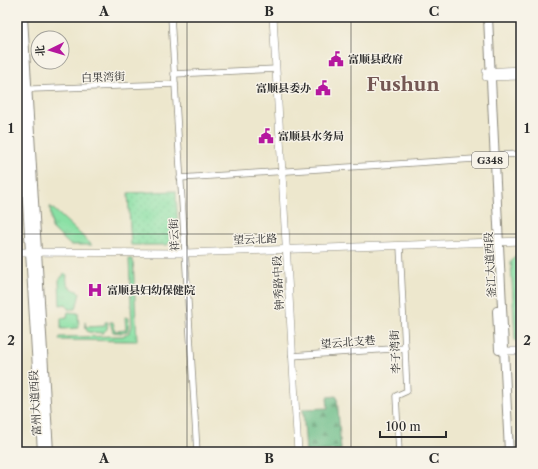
<svg xmlns="http://www.w3.org/2000/svg" width="538" height="469" viewBox="0 0 538 469" font-family="'Libre Caslon Text','Noto Serif SC',serif">
	<style>
		.grass { fill: url(#grass-tufts); stroke: #5a8668 }
		.forest { fill: url(#forest-firs); stroke: #4c745a }
		.park { fill: url(#park-dots); stroke: #5a8668 }
		.lines { fill: none; stroke-linecap: round; stroke-linejoin: round }
		.street-casing { stroke: #8c897c; stroke-width: 7 }
		.secondary-casing { stroke: #8c897c; stroke-width: 8 }
		.primary-casing { stroke: #8c897c; stroke-width: 10 }
		.street { stroke: #fff; stroke-width: 5.5 }
		.secondary { stroke: #fff; stroke-width: 7 }
		.primary { stroke: #fff; stroke-width: 8 }
		.grid { fill: none; stroke: #2b2b2b; stroke-width: 1; stroke-opacity: 0.55 }
		.labels { text-anchor: middle; dominant-baseline: central; stroke-width: 3; stroke-linejoin: round; paint-order: stroke }
		.shield { fill: #f7f3e8; stroke: #686764; stroke-width: 1 }
		.shield-label { font-size: 10px; font-weight: bold; fill: #2b2b2b }
		.poi-label { font-size: 11px; font-weight: bold; fill: #2b2b2b; stroke: #f7f3e8; text-anchor: start }
		.street-label { font-size: 11px; fill: #2b2b2b; stroke: #f7f3e8 }
		.town-label { font-size: 19px; font-weight: bold; fill: #745754; stroke: #f7f3e8 }
		.neatline { fill: none; stroke: #2b2b2b; stroke-width: 1.5 }
		.grid-label { font-size: 13px; text-anchor: middle; font-weight: bold; fill: #2b2b2b }
	</style>
	<defs>
		<pattern id="grass-tufts" width="24" height="20" patternUnits="userSpaceOnUse"><rect width="24" height="20" fill="#89e0a4"/><path d="M3 7l-1-3M5 7V3M7 7l1-3M15 17l-1-3M17 17v-4M19 17l1-3" fill="none" stroke="#76c08d"/></pattern>
		<pattern id="forest-firs" width="22" height="20" patternUnits="userSpaceOnUse"><rect width="22" height="20" fill="#6ebe8a"/><path d="M5 1l3.5 6h-7zM16 11l3.5 6h-7z" fill="#5b9b71"/></pattern>
		<pattern id="park-dots" width="8" height="8" patternUnits="userSpaceOnUse"><rect width="8" height="8" fill="#89e0a4"/><path d="M2 2h.1M6 6h.1" fill="none" stroke="#76c08d" stroke-width="1.8" stroke-linecap="round"/></pattern>
	</defs>
	<rect width="100%" height="100%" fill="#f7f3e8"/>
	<filter id="ink" filterUnits="userSpaceOnUse"><feTurbulence type="fractalNoise" baseFrequency=".025" numOctaves="2"/><feDisplacementMap in="SourceGraphic" scale="8" xChannelSelector="R" yChannelSelector="G"/><feConvolveMatrix kernelMatrix="1 2 1 2 8 2 1 2 1" color-interpolation-filters="sRGB"/></filter>
	<filter id="wash" filterUnits="userSpaceOnUse"><feTurbulence type="fractalNoise" baseFrequency=".012" numOctaves="4" result="noise"/><feDisplacementMap in="SourceGraphic" scale="16" xChannelSelector="R" yChannelSelector="G"/><feGaussianBlur stdDeviation="0.9" result="paint"/><feColorMatrix in="noise" values="0 0 0 0 0 0 0 0 0 0 0 0 0 0 0 0 0 1.4 0 .05"/><feComposite in="paint" operator="in"/></filter>
	<g filter="url(#wash)">
		<rect width="100%" height="100%" fill="#ede7cd"/>
		<!-- grass -->
		<g class="grass">
			<polygon points="50,206 92,245 70,245 52,228"/>
			<polygon points="517,254 521,307 521,345 515,340 511,262"/>
			<polygon points="129,259 133,259 137,341 59,340 60,337 123,336 130,332 132,326"/>
			<path d="M65 273 67 275C65 290 73 287 80 293L76 309H68L66 304 60 305 59 280Z"/>
			<polygon points="68,312 78,313 79,328 61,329 61,318 67,317"/>
			<polygon points="125,317 129,318 128,331 123,333 113,332 110,322 113,322 115,331 126,330"/>
			<polygon points="85,322 86,327 105,326 105,322 108,322 107,329 103,333 88,332 86,329"/>
		</g>
		<!-- forest -->
		<polygon class="forest" points="337,396 341,450 306,452 303,409 328,408 327,397"/>
		<!-- park -->
		<polygon class="park" points="176,191 178,235 167,245 131,245 128,193"/>
	</g>
	<g filter="url(#ink)">
		<g class="lines">
			<!-- street casing -->
			<g class="street-casing">
				<g id="street">
					<polyline points="171,17 197,452"/>
					<polyline points="174,74 276,69"/>
					<polyline points="32,89 175,84"/>
					<polyline points="495,155 521,154"/>
					<polyline points="180,178 490,158"/>
					<polyline points="292,356 405,348"/>
					<polyline points="399,452 396,396 407,391 400,246"/>
				</g>
			</g>
			<!-- secondary casing -->
			<g class="secondary-casing">
				<g id="secondary">
					<polyline points="273,17 298,452"/>
					<polyline points="486,72 521,70"/>
					<polyline points="486,77 521,76"/>
					<polyline points="17,252 185,253 521,241"/>
					<polyline points="505,351 521,351"/>
				</g>
			</g>
			<!-- primary casing -->
			<g class="primary-casing">
				<g id="primary">
					<polyline points="23,17 49,452"/>
					<polyline points="488,17 509,452"/>
					<polyline points="17,35 42,452"/>
					<polyline points="497,311 499,350"/>
				</g>
			</g>
			<!-- street -->
			<use href="#street" class="street"/>
			<!-- secondary -->
			<use href="#secondary" class="secondary"/>
			<!-- primary -->
			<use href="#primary" class="primary"/>
		</g>
	</g>
	<!-- grid -->
	<path class="grid" d="M187 17V452M351 17V452M17 234H521"/>
	<!-- icons -->
	<defs>
		<g id="civic-bare" transform="scale(1.2)"><path d="M-.6-6.5H3V-4.5H.6V-3L4-1V1h2V6H-6V1h2V-1L-.6-3ZM-1.2 2.5V6h2.4V2.5Z" fill="#b5179e" stroke="#f7f3e8" stroke-width="2.5" paint-order="stroke"/></g>
		<g id="hospital-bare" transform="scale(1.2)"><path d="M-5-5h3v3.5h4V-5h3V5h-3V1.5h-4V5h-3Z" fill="#b5179e" stroke="#f7f3e8" stroke-width="2.5" paint-order="stroke"/></g>
	</defs>
	<g fill-rule="evenodd">
		<use href="#civic-bare" x="336" y="59"/>
		<use href="#civic-bare" x="323" y="88"/>
		<use href="#civic-bare" x="266" y="136"/>
		<use href="#hospital-bare" x="95" y="290"/>
	</g>
	<g class="labels">
		<!-- shield labels -->
		<rect class="shield" x="472" y="152" width="36" height="16" rx="3"/>
		<g class="shield-label">
			<text x="490" y="160">G348</text>
		</g>
		<!-- poi labels -->
		<g class="poi-label">
			<text x="348" y="59">富顺县政府</text>
			<text x="311" y="88" text-anchor="end">富顺县委办</text>
			<text x="278" y="136">富顺县水务局</text>
			<text x="107" y="290">富顺县妇幼保健院</text>
		</g>
		<!-- street labels -->
		<g class="street-label">
			<text transform="translate(103 77) rotate(-2)">白果湾街</text>
			<text transform="translate(174 235) rotate(-93)">祥云街</text>
			<text transform="translate(255 239) rotate(-2)">望云北路</text>
			<text transform="translate(490 265) rotate(-93)">釜江大道西段</text>
			<text transform="translate(278 283) rotate(-93)">钟秀路中段</text>
			<text transform="translate(348 342) rotate(-4)">望云北支巷</text>
			<text transform="translate(395 352) rotate(-92)">李子湾街</text>
			<text transform="translate(35 403) rotate(-93)">富州大道西段</text>
		</g>
		<!-- town labels -->
		<g class="town-label">
			<text x="403" y="84">Fushun</text>
		</g>
	</g>
	<!-- margin -->
	<rect width="538" height="469" fill="none" stroke="#f7f3e8" stroke-width="44"/>
	<!-- north arrow -->
	<g transform="translate(50 50) rotate(265)"><circle r="19" fill="#f7f3e8" stroke="#a5a39c"/>
	<path d="M0-3L7 15L0 10L-7 15Z" fill="#b5179e"/>
	<text y="-6" font-size="11" font-weight="bold" text-anchor="middle" fill="#2b2b2b">北</text>
	</g>
	<!-- scale -->
	<path d="M380 431v6h66v-6" fill="none" stroke="#2b2b2b" stroke-width="2"/>
	<text x="386" y="431" font-size="12" fill="#2b2b2b" stroke="#f7f3e8" stroke-width="3" paint-order="stroke">100 m</text>
	<rect x="22" y="22" width="494" height="425" class="neatline"/>
	<g class="grid-label">
		<text x="104" y="16">A</text>
		<text x="269" y="16">B</text>
		<text x="434" y="16">C</text>
		<text x="11" y="133">1</text>
		<text x="527" y="133">1</text>
		<text x="11" y="345">2</text>
		<text x="527" y="345">2</text>
		<text x="104" y="463">A</text>
		<text x="269" y="463">B</text>
		<text x="434" y="463">C</text>
	</g>
</svg>
